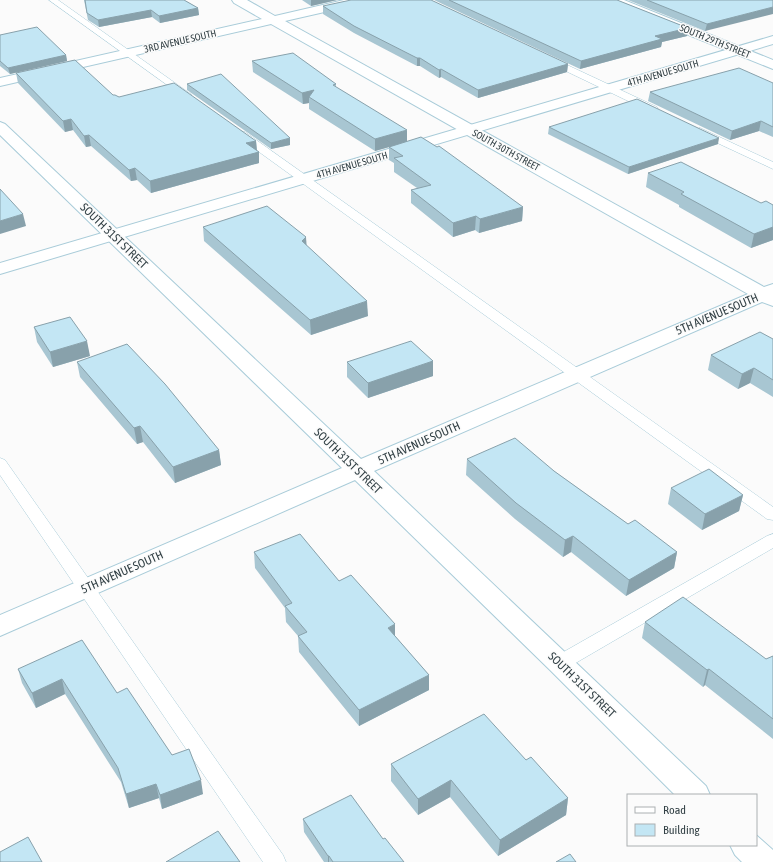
<svg xmlns="http://www.w3.org/2000/svg" width="773" height="862" viewBox="0 0 773 862" font-family="'Asap Condensed',sans-serif">
	<style>
		.lines { fill: none; stroke-linecap: round; stroke-linejoin: round }
		.service-casing { stroke: #a9ccd9; stroke-width: 1 }
		.minor-casing { stroke: #a9ccd9; stroke-width: 2 }
		.tertiary-casing { stroke: #a9ccd9; stroke-width: 2 }
		.service { fill: #fff; fill-rule: evenodd }
		.minor { fill: #fff; fill-rule: evenodd }
		.tertiary { fill: #fff; fill-rule: evenodd }
		.wall { fill: #a8c6d2 }
		.shaded-wall { fill: #88a1ab }
		.building { fill: #c3e6f4; stroke: #88a1ab }
		.labels { text-anchor: middle; dominant-baseline: central; stroke-width: 3; stroke-linejoin: round; paint-order: stroke }
		.far-street-label { font-size: 10px; fill: #324045; stroke: #fbfbfb }
		.street-label { font-size: 12px; fill: #324045; stroke: #fbfbfb }
	</style>
	<rect width="100%" height="100%" fill="#fbfbfb"/>
	<g class="lines">
		<!-- service casing -->
		<g class="service-casing">
			<g id="service">
				<polygon points="49,0 58,0 192,95 187,98 184,97"/>
				<polygon points="550,57 657,107 658,109 653,112 649,111 547,62 545,60"/>
				<polygon points="700,128 773,162 773,169 696,133 695,131"/>
				<polygon points="241,131 245,132 773,507 773,520 767,519 237,136 236,134"/>
				<polygon points="0,458 5,460 283,855 286,862 263,862 0,475"/>
				<polygon points="773,534 773,548 567,668 560,670 553,668 551,663 553,658 767,536"/>
			</g>
		</g>
		<!-- minor casing -->
		<g class="minor-casing">
			<g id="minor">
				<polygon points="232,0 247,0 275,16 344,0 366,0 364,3 285,21 764,287 773,284 773,306 762,302 374,471 706,786 710,795 675,795 550,670 355,480 0,636 0,615 342,468 0,135 0,122 5,124 361,459 748,294 271,24 0,86 0,78 262,19 234,3"/>
				<polygon points="607,0 624,0 773,60 773,69 609,3"/>
				<polygon points="756,835 773,850 773,862 742,862 735,855 730,845 756,845"/>
			</g>
		</g>
		<!-- tertiary casing -->
		<g class="tertiary-casing">
			<polygon id="tertiary" points="773,36 773,44 0,274 0,263"/>
		</g>
		<!-- service -->
		<use href="#service" class="service"/>
		<!-- minor -->
		<use href="#minor" class="minor"/>
		<!-- tertiary -->
		<use href="#tertiary" class="tertiary"/>
	</g>
	<!-- wall -->
	<g class="wall">
		<polygon points="84,0 184,0 198,8 199,15 160,23 152,17 99,27 88,20"/>
		<polygon points="302,0 337,0 311,6"/>
		<polygon points="434,0 617,0 688,28 687,36 662,42 661,47 580,69"/>
		<polygon points="628,0 773,0 705,31"/>
		<polygon points="323,6 568,64 567,72 478,98 441,77 439,78 420,66 417,66 354,33 323,14"/>
		<polygon points="0,35 66,55 67,61 10,74 0,66"/>
		<polygon points="252,61 336,84 336,87 407,141 523,207 522,221 479,233 475,230 453,237 411,203 411,190 417,188 394,172 394,163 389,160 389,147 375,151 309,109 309,103 303,104 253,72"/>
		<polygon points="16,73 113,95 256,141 257,151 259,163 151,193 137,180 131,181 91,146 86,147 73,130 65,132 18,83"/>
		<polygon points="773,83 773,137 759,131 730,140 648,101 650,92"/>
		<polygon points="187,84 290,145 271,149 187,90"/>
		<polygon points="549,127 718,144 628,174 548,134"/>
		<polygon points="648,173 761,203 773,205 773,240 751,248 679,207 679,205 646,187"/>
		<polygon points="203,227 306,237 306,245 368,316 311,335 204,241"/>
		<polygon points="34,327 90,356 53,367 37,342"/>
		<polygon points="773,339 773,397 750,383 738,389 708,370 711,355"/>
		<polygon points="433,361 433,376 368,398 347,377 347,362"/>
		<polygon points="77,362 219,450 221,465 175,483 143,442 137,444 80,377"/>
		<polygon points="467,459 554,471 628,524 677,552 674,568 626,596 571,552 563,557 515,519 466,475"/>
		<polygon points="671,488 743,495 739,511 702,530 668,504"/>
		<polygon points="254,552 339,581 395,636 429,675 429,690 359,726 299,652 298,636 286,622 285,608 255,568"/>
		<polygon points="645,622 766,659 773,656 773,739 705,685 703,687 642,638"/>
		<polygon points="18,669 117,693 172,755 203,794 162,809 159,798 129,808 121,782 65,694 36,708 22,683"/>
		<polygon points="526,760 568,798 566,815 498,856 450,797 418,815 391,781 391,764"/>
		<polygon points="303,819 383,839 404,862 324,862 304,832"/>
	</g>
	<!-- shaded-wall -->
	<g class="shaded-wall">
		<polygon points="311,0 337,0 311,6"/>
		<polygon points="773,7 773,14 705,31 707,24"/>
		<polygon points="198,8 199,15 160,23 159,16"/>
		<polygon points="151,10 152,17 99,27 98,20"/>
		<polygon points="688,28 687,36 662,42 661,47 580,69 581,61 655,36"/>
		<polygon points="66,55 67,61 10,74 8,68"/>
		<rect x="417" y="58" width="3" height="8"/>
		<polygon points="568,64 567,72 478,98 478,90"/>
		<polygon points="441,69 441,77 439,78 439,70"/>
		<polygon points="314,90 309,97 309,103 303,104 302,93"/>
		<polygon points="71,119 73,130 65,132 63,121"/>
		<polygon points="761,121 759,131 730,140 732,131"/>
		<polygon points="407,130 407,142 375,151 375,139"/>
		<polygon points="89,135 91,146 86,147 84,136"/>
		<polygon points="290,138 290,145 271,149 271,143"/>
		<polygon points="719,138 718,144 628,174 629,167"/>
		<polygon points="256,141 257,152 259,152 259,163 151,193 150,181 246,143"/>
		<polygon points="135,168 137,180 131,181 129,170"/>
		<polygon points="523,207 522,221 479,233 480,219"/>
		<polygon points="23,214 26,226 0,234 0,221"/>
		<polygon points="476,216 475,230 453,237 453,223"/>
		<polygon points="773,227 773,240 751,248 754,234"/>
		<polygon points="306,237 307,251 302,241"/>
		<polygon points="367,301 368,316 311,335 310,320"/>
		<polygon points="87,341 90,356 53,367 50,352"/>
		<polygon points="433,361 433,376 368,398 368,383"/>
		<polygon points="754,368 750,383 738,389 742,374"/>
		<polygon points="140,426 143,442 137,444 134,428"/>
		<polygon points="219,450 221,465 175,483 173,467"/>
		<polygon points="743,495 739,511 702,530 705,514"/>
		<polygon points="573,536 571,552 563,557 565,540"/>
		<polygon points="677,552 674,568 626,596 629,580"/>
		<polygon points="395,624 395,640 388,628"/>
		<polygon points="709,669 705,685 703,687 707,670"/>
		<polygon points="429,675 429,690 359,726 359,710"/>
		<polygon points="62,679 65,694 36,708 32,693"/>
		<polygon points="201,780 203,794 162,809 160,795"/>
		<polygon points="451,780 450,797 418,815 418,799"/>
		<polygon points="156,784 159,798 129,808 126,794"/>
		<polygon points="568,798 566,815 498,856 500,840"/>
		<rect x="328" y="856" width="1" height="6"/>
	</g>
	<!-- building -->
	<g class="building">
		<polygon points="85,0 184,0 198,8 159,16 151,10 98,20 87,13"/>
		<polygon points="351,0 431,0 568,64 478,90 441,69 439,70 420,58 417,58 354,26 323,6"/>
		<polygon points="449,0 617,0 688,28 655,36 662,39 581,61"/>
		<polygon points="647,0 773,0 773,7 707,24"/>
		<polygon points="37,27 66,55 8,68 0,61 0,35"/>
		<polygon points="293,53 336,84 333,85 407,130 375,139 309,97 314,90 302,93 252,61"/>
		<polygon points="75,60 113,95 115,95 119,97 174,83 256,141 246,143 259,152 150,181 135,168 129,170 89,135 84,136 71,119 63,121 16,73"/>
		<polygon points="739,68 773,83 773,127 761,121 732,131 650,92"/>
		<polygon points="221,74 290,138 271,143 187,84"/>
		<polygon points="637,99 719,138 629,167 549,127"/>
		<polygon points="421,137 437,147 439,146 523,207 480,219 476,216 453,223 411,190 431,185 394,158 403,156 389,147"/>
		<polygon points="681,162 761,203 766,201 773,205 773,227 754,234 681,194 684,192 648,173"/>
		<polygon points="0,189 23,214 0,221"/>
		<polygon points="267,206 306,237 302,241 367,301 310,320 203,227"/>
		<polygon points="70,317 87,341 50,352 34,327"/>
		<polygon points="760,332 773,339 773,380 754,368 742,374 711,355"/>
		<polygon points="411,341 433,361 368,383 347,362"/>
		<polygon points="127,344 165,384 219,450 173,467 140,426 134,428 77,362"/>
		<polygon points="515,438 554,471 628,524 635,520 677,552 629,580 573,536 565,540 516,503 467,459"/>
		<polygon points="709,469 743,495 705,514 671,488"/>
		<polygon points="300,534 339,581 351,575 395,624 388,628 429,675 359,710 298,636 307,632 285,606 292,603 254,552"/>
		<polygon points="683,597 766,659 773,656 773,719 709,669 707,670 645,622"/>
		<polygon points="82,640 117,693 127,688 172,755 189,749 201,780 160,795 156,784 126,794 118,768 62,679 32,693 18,669"/>
		<polygon points="484,714 526,760 531,757 568,798 500,840 451,780 418,799 391,764"/>
		<polygon points="351,795 383,839 385,838 404,862 333,862 329,856 328,856 303,819"/>
		<polygon points="218,831 240,862 166,862"/>
		<polygon points="28,837 42,862 0,862 0,852"/>
		<polygon points="570,854 576,862 556,862"/>
	</g>
	<g class="labels">
		<!-- far-street labels -->
		<g class="far-street-label">
			<text transform="translate(180 41) rotate(-13)">3RD AVENUE SOUTH</text>
			<text transform="translate(715 41) rotate(22)">SOUTH 29TH STREET</text>
			<text transform="translate(663 73) rotate(-16)">4TH AVENUE SOUTH</text>
			<text transform="translate(506 150) rotate(29)">SOUTH 30TH STREET</text>
			<text transform="translate(352 165) rotate(-16)">4TH AVENUE SOUTH</text>
		</g>
		<!-- street labels -->
		<g class="street-label">
			<text transform="translate(114 236) rotate(44)">SOUTH 31ST STREET</text>
			<text transform="translate(717 314) rotate(-23)">5TH AVENUE SOUTH</text>
			<text transform="translate(419 443) rotate(-24)">5TH AVENUE SOUTH</text>
			<text transform="translate(348 461) rotate(44)">SOUTH 31ST STREET</text>
			<text transform="translate(122 572) rotate(-24)">5TH AVENUE SOUTH</text>
			<text transform="translate(582 685) rotate(44)">SOUTH 31ST STREET</text>
		</g>
	</g>
	<!-- legend -->
	<rect x="627" y="794" width="130" height="52" fill="#fbfbfb" stroke="#abb0b2"/>
	<rect x="635" y="807" width="20" height="6" fill="#ffffff" stroke="#abb0b2"/>
	<text x="663" y="814" font-size="12" fill="#324045">Road</text>
	<rect x="635" y="824" width="20" height="12" fill="#c3e6f4" stroke="#abb0b2"/>
	<text x="663" y="834" font-size="12" fill="#324045">Building</text>
</svg>
